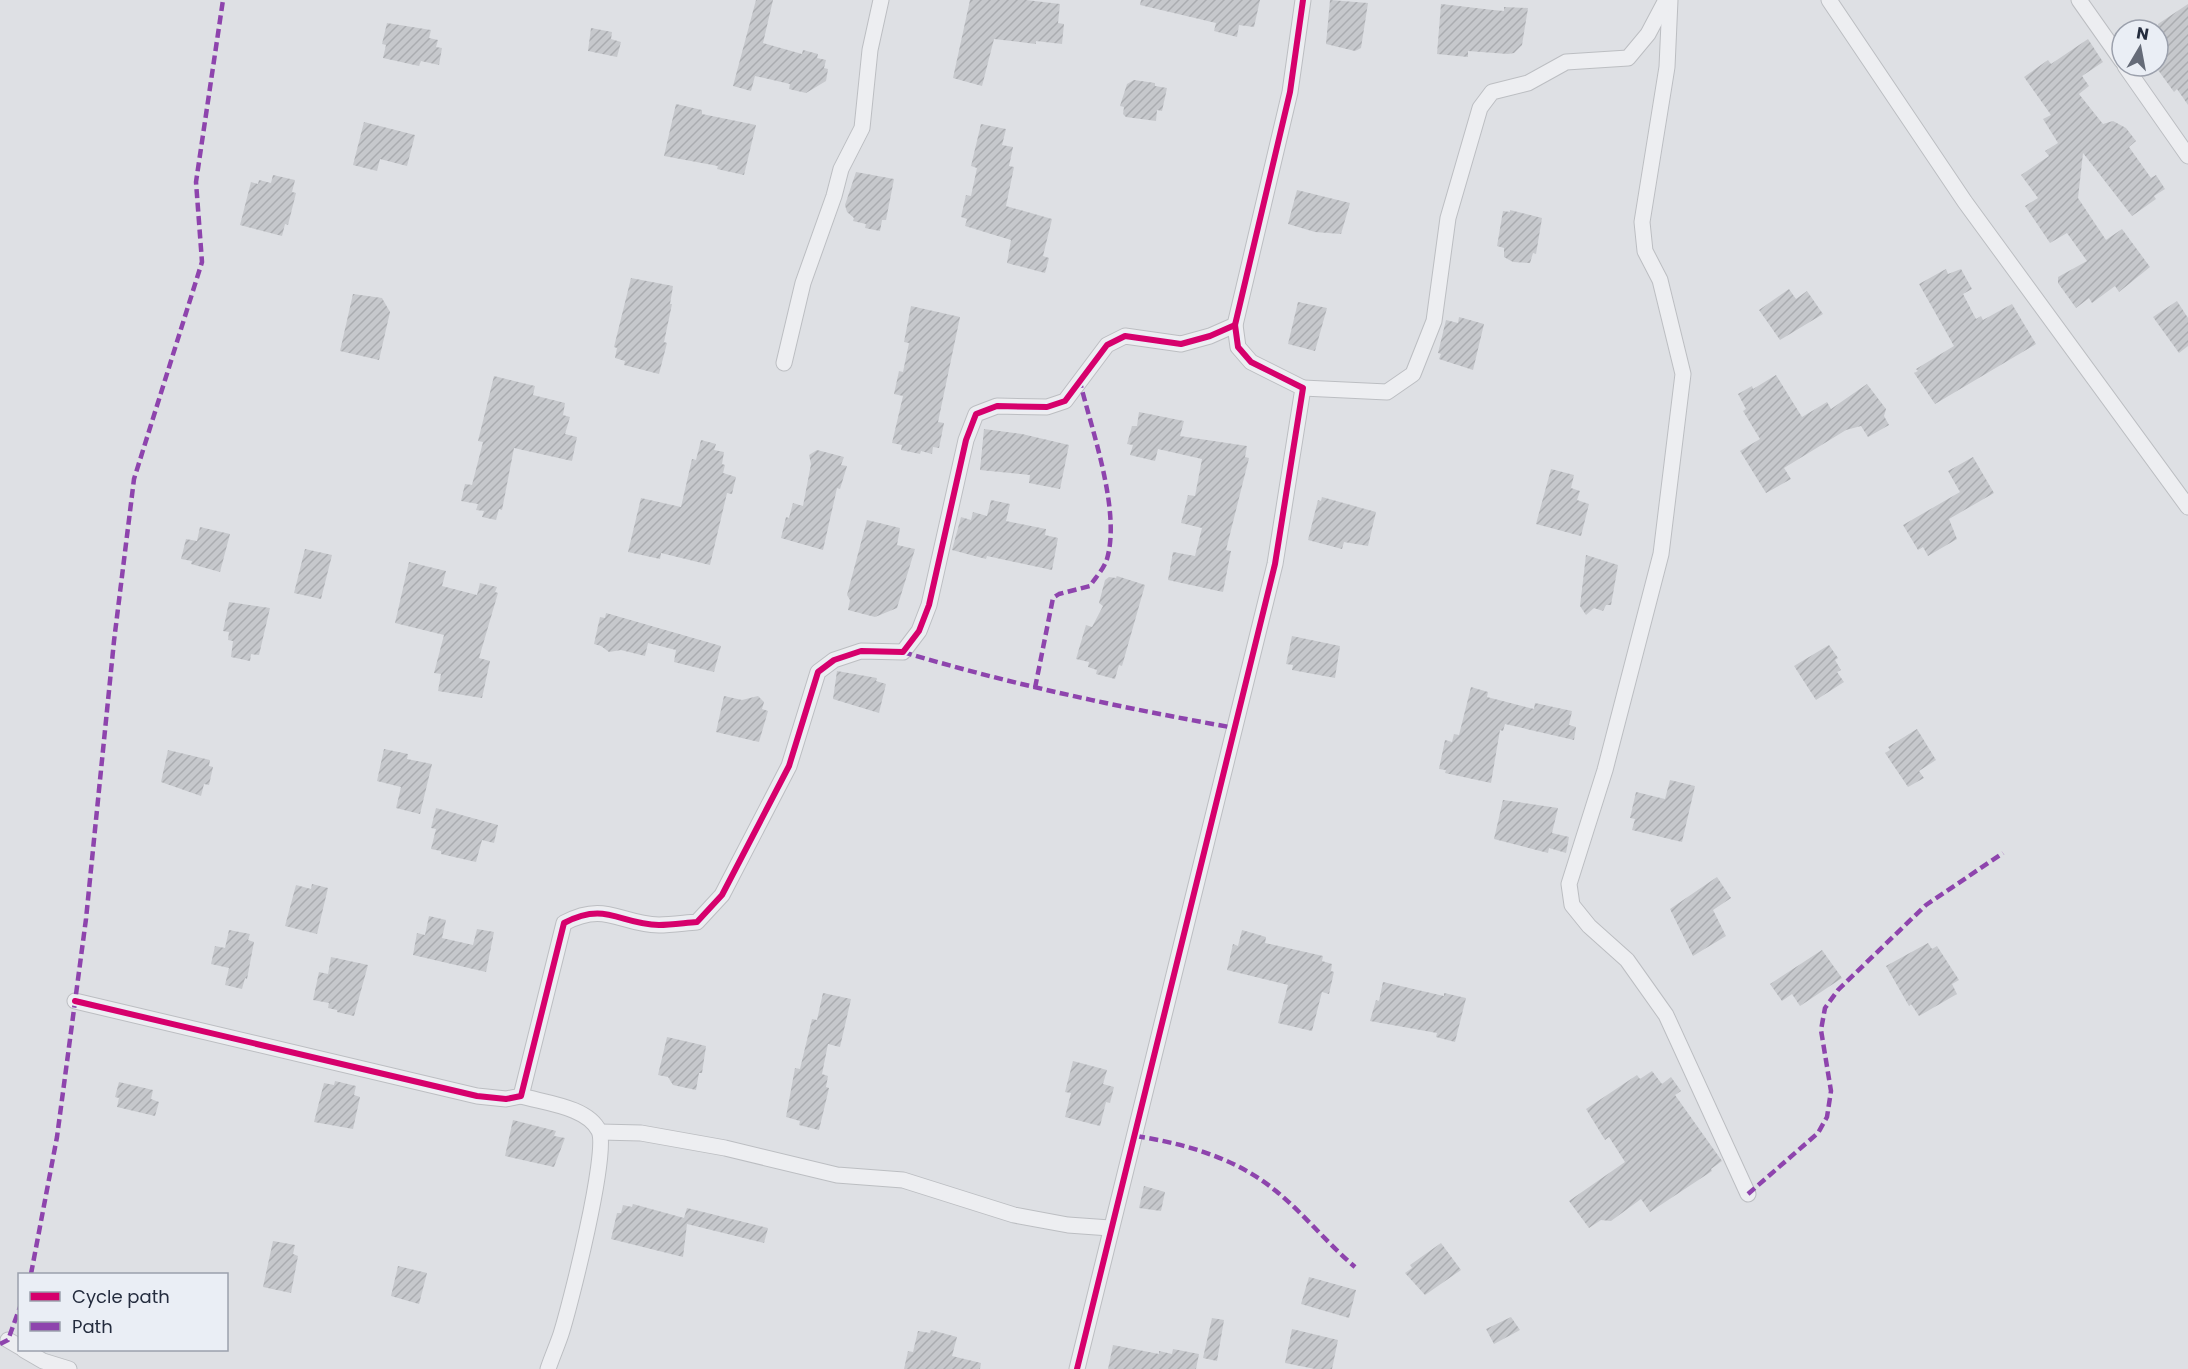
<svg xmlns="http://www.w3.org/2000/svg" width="2188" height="1369" viewBox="0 0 2188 1369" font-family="Poppins,sans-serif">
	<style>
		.building { fill: url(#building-hatch) }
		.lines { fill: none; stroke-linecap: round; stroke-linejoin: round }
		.street-casing { stroke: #bcbec2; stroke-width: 17 }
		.street { stroke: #edeef1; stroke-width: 15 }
		.quiet { stroke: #8e44ad; stroke-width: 4.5; stroke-dasharray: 9 4.5; stroke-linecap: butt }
		.cycleway-casing { stroke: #eaeef5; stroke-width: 10 }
		.cycleway { stroke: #d6006c; stroke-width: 6 }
	</style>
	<defs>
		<pattern id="building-hatch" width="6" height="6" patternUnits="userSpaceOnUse" patternTransform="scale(1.5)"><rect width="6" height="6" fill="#c6c8cc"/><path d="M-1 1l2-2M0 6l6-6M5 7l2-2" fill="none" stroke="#aaacb0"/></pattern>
	</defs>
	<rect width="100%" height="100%" fill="#dee0e4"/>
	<!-- building -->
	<g class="building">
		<polygon points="756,0 773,0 763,43 802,54 803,50 818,54 817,58 826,60 824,68 828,69 826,81 806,93 789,89 790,84 755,76 751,91 733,86"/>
		<polygon points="970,0 1026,0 1060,4 1058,23 1064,24 1062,44 1036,41 1036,44 994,39 982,86 953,78"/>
		<polygon points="1141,0 1260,0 1254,27 1239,25 1237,37 1214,31 1216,23 1140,5"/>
		<polygon points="1330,0 1368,3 1361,48 1355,51 1326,44"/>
		<polygon points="1441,4 1493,10 1504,11 1504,7 1528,8 1522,45 1514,53 1508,54 1468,51 1468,57 1437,54"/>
		<polygon points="2188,4 2188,105 2177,89 2174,92 2158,70 2158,24"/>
		<polygon points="387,23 431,30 429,38 438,40 436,47 442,48 439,65 421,61 419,66 383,58 386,45 382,44"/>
		<polygon points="591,28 612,32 611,39 621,42 617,57 588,51"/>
		<polygon points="2088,39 2103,62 2082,76 2089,86 2079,94 2103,124 2113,121 2126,128 2136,141 2129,147 2151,178 2156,175 2165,189 2154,196 2156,199 2132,216 2083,153 2078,198 2106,240 2122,229 2150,267 2119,292 2115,286 2092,303 2089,298 2076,308 2058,283 2058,277 2087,261 2067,233 2050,243 2025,206 2038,198 2021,175 2049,156 2045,151 2058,143 2043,119 2051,115 2024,77 2048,60 2051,64"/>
		<polygon points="1134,80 1155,83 1155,86 1167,88 1162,111 1157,110 1156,121 1126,117 1123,114 1124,107 1120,106 1127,84"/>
		<polygon points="676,104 702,110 702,114 756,125 744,175 717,169 718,166 664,156"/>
		<polygon points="364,122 415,135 407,166 380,159 377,171 353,165"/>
		<polygon points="981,124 1006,129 1002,145 1013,147 1009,166 1014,167 1006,206 1052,219 1043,256 1049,258 1045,273 1007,263 1011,240 965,226 967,219 961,217 966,195 971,196 977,168 971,166"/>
		<polygon points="856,172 894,179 886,220 882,220 880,231 865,228 866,224 853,221 854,218 847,212 845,205"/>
		<polygon points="273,175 295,180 292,192 296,193 288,225 285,224 282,236 240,225 251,182 258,184 259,180 271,183"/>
		<polygon points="1297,190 1350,203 1341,234 1315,232 1288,224"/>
		<polygon points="1510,210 1542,218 1536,254 1533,253 1530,263 1513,262 1504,257 1504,248 1497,246 1503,211 1510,212"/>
		<polygon points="1946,269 1948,274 1961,269 1972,289 1963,294 1976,319 1981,316 1983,320 2012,304 2036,344 1935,404 1914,373 1918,371 1916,369 1954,346 1919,284"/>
		<polygon points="631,278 673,286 670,304 672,304 664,342 667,343 659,374 624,365 625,361 615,358 617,348 614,347"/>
		<polygon points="1789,289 1796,299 1807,291 1823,314 1780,340 1759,310"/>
		<polygon points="353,294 382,298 390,312 379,360 340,351"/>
		<polygon points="2177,301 2188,318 2188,346 2179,353 2153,317"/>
		<polygon points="1298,302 1327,308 1315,351 1288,344"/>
		<polygon points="911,306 960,317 938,422 944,423 939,448 933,447 932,454 921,451 920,454 901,450 902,445 892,443 903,396 894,394 899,371 903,372 909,343 904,342"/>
		<polygon points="1459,317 1484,324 1473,370 1439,359 1441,354 1438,353 1446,320 1458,323"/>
		<polygon points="1776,375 1802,417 1827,402 1831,409 1867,384 1886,409 1884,416 1889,425 1868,437 1861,426 1846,430 1784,468 1791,479 1766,493 1740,451 1760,439 1743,411 1746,409 1738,394 1752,386 1753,389"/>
		<polygon points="494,376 535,386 533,395 565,403 563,415 570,417 565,434 577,437 572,461 514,448 502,510 499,509 496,520 482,517 484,511 476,510 478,504 461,501 465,484 472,485 483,442 478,441"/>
		<polygon points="1139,412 1184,421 1180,436 1247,446 1245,457 1249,458 1226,550 1231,551 1223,592 1168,580 1173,552 1195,556 1202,528 1181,523 1188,495 1195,496 1202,459 1158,449 1155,461 1130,455 1133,445 1127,444 1132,426 1137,426"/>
		<polygon points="984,429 1022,434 1069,445 1060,489 1029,483 1030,475 980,470"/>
		<polygon points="701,440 716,444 714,450 724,452 722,464 725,465 723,473 736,477 732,494 727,493 710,565 661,553 660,559 628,552 641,498 681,507 692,459 696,460"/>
		<polygon points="817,450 844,457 841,465 847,466 840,489 837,488 823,550 781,538 786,517 789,518 793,503 803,506 811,464 809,455"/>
		<polygon points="1973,457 1994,493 1949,519 1957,539 1928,556 1923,547 1918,550 1903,525 1960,492 1948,471"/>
		<polygon points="1551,469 1574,475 1571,488 1580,491 1577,500 1589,504 1581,536 1536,524"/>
		<polygon points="1322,497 1376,512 1368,546 1344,542 1342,549 1308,540 1318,500 1321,501"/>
		<polygon points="991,500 1010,504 1006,521 1046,529 1045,535 1058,538 1052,570 987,556 986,559 952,550 961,517 971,520 973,512 987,516"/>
		<polygon points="867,520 900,528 897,545 915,549 897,608 875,617 848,610 850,600 847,595"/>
		<polygon points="200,527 230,534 220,572 191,564 192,561 181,559 186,539 197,541"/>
		<polygon points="305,549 332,555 321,599 294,593"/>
		<polygon points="1586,555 1618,565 1611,605 1606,605 1603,611 1594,608 1586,615 1580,606"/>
		<polygon points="409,562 446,571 442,586 477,595 480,583 497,587 495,592 498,593 479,658 490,661 482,698 438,691 441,674 434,673 444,635 395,623"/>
		<polygon points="1117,576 1145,585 1122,666 1119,665 1115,679 1096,674 1097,670 1088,667 1089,662 1076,659 1086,625 1092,627 1103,606 1099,603 1105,580 1109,577 1116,578"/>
		<polygon points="229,602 270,608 259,655 251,654 250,661 231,657 233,641 228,640 229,632 223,631"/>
		<polygon points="606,613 721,646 714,672 674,662 676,650 648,643 645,656 621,650 609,652 601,646 594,644 600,617 605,618"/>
		<polygon points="1292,636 1340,646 1335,678 1292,670 1293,665 1286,664"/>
		<polygon points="1829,645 1838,658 1835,660 1841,670 1837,672 1844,682 1816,700 1794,666"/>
		<polygon points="837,671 877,678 876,681 886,684 879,713 833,699"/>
		<polygon points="1471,687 1488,692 1487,697 1534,709 1535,703 1572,711 1569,725 1576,727 1574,740 1505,724 1503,731 1500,730 1491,783 1445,773 1446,770 1439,769 1445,740 1452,742 1454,734 1459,735"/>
		<polygon points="724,696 742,700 758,696 764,702 762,709 768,711 759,742 716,732"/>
		<polygon points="1917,729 1936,760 1919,771 1924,778 1908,787 1885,753 1890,750 1888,747"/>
		<polygon points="384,749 408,754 407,759 432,764 420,814 396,808 401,787 377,781"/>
		<polygon points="168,750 210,760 209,766 213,767 209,785 204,784 201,796 161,782"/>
		<polygon points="1670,780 1695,786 1682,842 1632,830 1635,819 1630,818 1636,792 1665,799"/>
		<polygon points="1503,800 1558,808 1552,833 1569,837 1566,853 1549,848 1548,853 1494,839"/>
		<polygon points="436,808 498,825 494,843 482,840 476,862 441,854 441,851 431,849 436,829 431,828"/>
		<polygon points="1717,877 1731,898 1713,910 1726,936 1693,956 1670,909"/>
		<polygon points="312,884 328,888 317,934 285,926 296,885 311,889"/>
		<polygon points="429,916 446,920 442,938 473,945 477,929 494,932 486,972 413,955 417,933 425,935"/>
		<polygon points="229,930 250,934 248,940 254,942 247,979 245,978 242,989 225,985 229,968 211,964 215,946 225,948"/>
		<polygon points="1242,930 1266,937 1265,943 1323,956 1322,961 1332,964 1331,971 1334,972 1329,994 1322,992 1312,1031 1278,1023 1288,985 1227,970 1233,944 1238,946"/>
		<polygon points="1928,943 1932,949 1937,946 1959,980 1952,984 1957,994 1919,1016 1911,1004 1909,1006 1886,966"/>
		<polygon points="1822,950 1842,978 1800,1006 1792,994 1782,1001 1770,984"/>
		<polygon points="331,957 368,965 354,1016 337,1012 337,1010 328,1008 329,1003 313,1000 319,972 328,974"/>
		<polygon points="1383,982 1444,996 1444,993 1466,998 1455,1042 1436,1037 1437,1033 1370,1021 1376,1000 1379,1001"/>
		<polygon points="823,993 851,999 840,1047 828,1044 822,1074 828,1076 826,1087 829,1088 819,1130 799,1125 800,1121 786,1117 795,1068 800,1069 812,1019 817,1020"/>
		<polygon points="667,1037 706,1046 702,1073 699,1073 696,1090 673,1085 668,1077 658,1075"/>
		<polygon points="1073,1061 1107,1070 1103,1084 1114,1087 1110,1103 1106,1102 1100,1126 1065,1117 1071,1093 1065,1092"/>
		<polygon points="1652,1071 1662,1084 1671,1077 1681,1091 1675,1095 1722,1161 1711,1169 1712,1171 1650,1212 1641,1199 1611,1221 1601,1220 1589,1228 1569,1201 1625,1162 1609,1137 1605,1140 1586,1109 1637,1075 1640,1079"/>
		<polygon points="335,1081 356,1086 354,1095 360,1097 353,1129 314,1122 324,1083 334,1085"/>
		<polygon points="119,1082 153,1090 151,1099 159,1102 155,1116 117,1107 119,1098 115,1097"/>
		<polygon points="513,1120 556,1131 554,1136 565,1138 554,1167 505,1156"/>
		<polygon points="1144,1186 1165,1192 1161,1211 1139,1208"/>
		<polygon points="633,1204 684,1218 687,1208 768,1228 764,1243 687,1224 683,1257 611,1239 617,1213 621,1213 623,1205 632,1207"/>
		<polygon points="273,1241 295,1245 293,1254 298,1256 291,1293 263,1287"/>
		<polygon points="1441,1243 1461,1270 1425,1295 1405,1273 1412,1268 1410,1265"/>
		<polygon points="398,1266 427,1273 419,1304 391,1296"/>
		<polygon points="1309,1277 1356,1290 1349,1318 1301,1304"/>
		<polygon points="1511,1317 1520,1330 1494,1344 1486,1329"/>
		<polygon points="1212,1318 1224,1320 1217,1361 1203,1358"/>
		<polygon points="1292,1329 1338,1340 1332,1369 1315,1369 1285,1363"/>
		<polygon points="931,1330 957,1337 952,1356 981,1363 980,1369 904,1369 908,1351 913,1352 918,1331 930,1333"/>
		<polygon points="1113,1345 1159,1354 1159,1351 1172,1354 1173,1349 1199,1354 1196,1369 1108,1369"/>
	</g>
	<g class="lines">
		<!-- street casing -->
		<g class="street-casing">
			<g id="street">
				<polyline points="1670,0 1667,67 1642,222 1645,251 1660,280 1683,374 1661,554 1605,770 1569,884 1572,905 1589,926 1627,960 1666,1015 1748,1194"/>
				<polyline points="1829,0 1965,202 2188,507"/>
				<polyline points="2079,0 2122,61"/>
				<polyline points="2125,66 2188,156"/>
				<polyline points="784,363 803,283 834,196 841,169 862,128 870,50 881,0"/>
				<polyline points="1303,388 1387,392 1413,374 1434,321 1448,218 1480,108 1492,92 1528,83 1566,62 1628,58 1648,34 1666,0"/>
				<path d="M75 1001 477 1096 506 1099 521 1096 564 923C606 901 619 924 659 925 671 925 684 923 697 922L722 895 789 766 818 672 834 660 861 651 903 652 919 631 929 605 966 440 976 414 997 406 1047 407 1065 401 1107 345 1125 336 1181 344 1210 336 1235 325"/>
				<path d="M521 1096C545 1103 588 1107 599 1131 609 1152 570 1306 561 1334 557 1346 552 1357 548 1369"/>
				<polyline points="600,1132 641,1133 725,1148 837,1175 903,1180 1014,1215 1068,1225 1110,1228"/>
				<polyline points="8,1340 20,1347"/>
				<polyline points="24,1350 43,1361 69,1369"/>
				<polyline points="1077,1369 1275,564 1303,388 1251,362 1238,347 1235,325 1290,92 1303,0"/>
			</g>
		</g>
		<!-- street -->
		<use href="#street" class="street"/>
		<!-- quiet -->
		<g class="quiet">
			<path d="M903 652C1013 685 1123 708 1235 728"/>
			<path d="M1035 688 1053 598 1059 594 1090 586C1095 578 1104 569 1107 559 1121 511 1092 431 1080 382"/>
			<path d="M1136 1136C1186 1144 1236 1158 1276 1191 1304 1214 1327 1243 1355 1267"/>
			<polyline points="1748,1194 1818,1133 1827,1117 1831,1091 1821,1030 1825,1008 1838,990 1926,905 2003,853"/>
			<polyline points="31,1274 57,1137 86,919 114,641 134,479 202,262 196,182 223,0"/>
			<polyline points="0,1344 8,1340 20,1307"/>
		</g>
		<!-- cycleway casing -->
		<g class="cycleway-casing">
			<g id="cycleway">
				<path d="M75 1001 477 1096 506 1099 521 1096 564 923C606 901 619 924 659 925 671 925 684 923 697 922L722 895 789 766 818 672 834 660 861 651 903 652 919 631 929 605 966 440 976 414 997 406 1047 407 1065 401 1107 345 1125 336 1181 344 1210 336 1235 325"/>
				<polyline points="1077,1369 1275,564 1303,388 1251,362 1238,347 1235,325 1290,92 1303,0"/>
			</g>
		</g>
		<!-- cycleway -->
		<use href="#cycleway" class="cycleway"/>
	</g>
	<!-- legend -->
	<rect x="18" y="1273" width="210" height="78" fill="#eaeef5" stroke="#9ba0ac" stroke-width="1.5"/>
	<rect x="30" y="1292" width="30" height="9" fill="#d6006c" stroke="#9ba0ac" stroke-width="1.5"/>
	<text x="72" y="1303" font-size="18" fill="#242c3e">Cycle path</text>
	<rect x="30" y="1322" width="30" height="9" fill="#8e44ad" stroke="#9ba0ac" stroke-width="1.5"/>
	<text x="72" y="1333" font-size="18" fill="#242c3e">Path</text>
	<!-- north arrow -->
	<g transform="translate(2140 48) rotate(10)"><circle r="28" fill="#eaeef5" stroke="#9ba0ac" stroke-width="1.5"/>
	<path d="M0-4.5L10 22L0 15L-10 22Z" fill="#656b78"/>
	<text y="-9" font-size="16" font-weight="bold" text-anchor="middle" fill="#242c3e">N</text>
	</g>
</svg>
